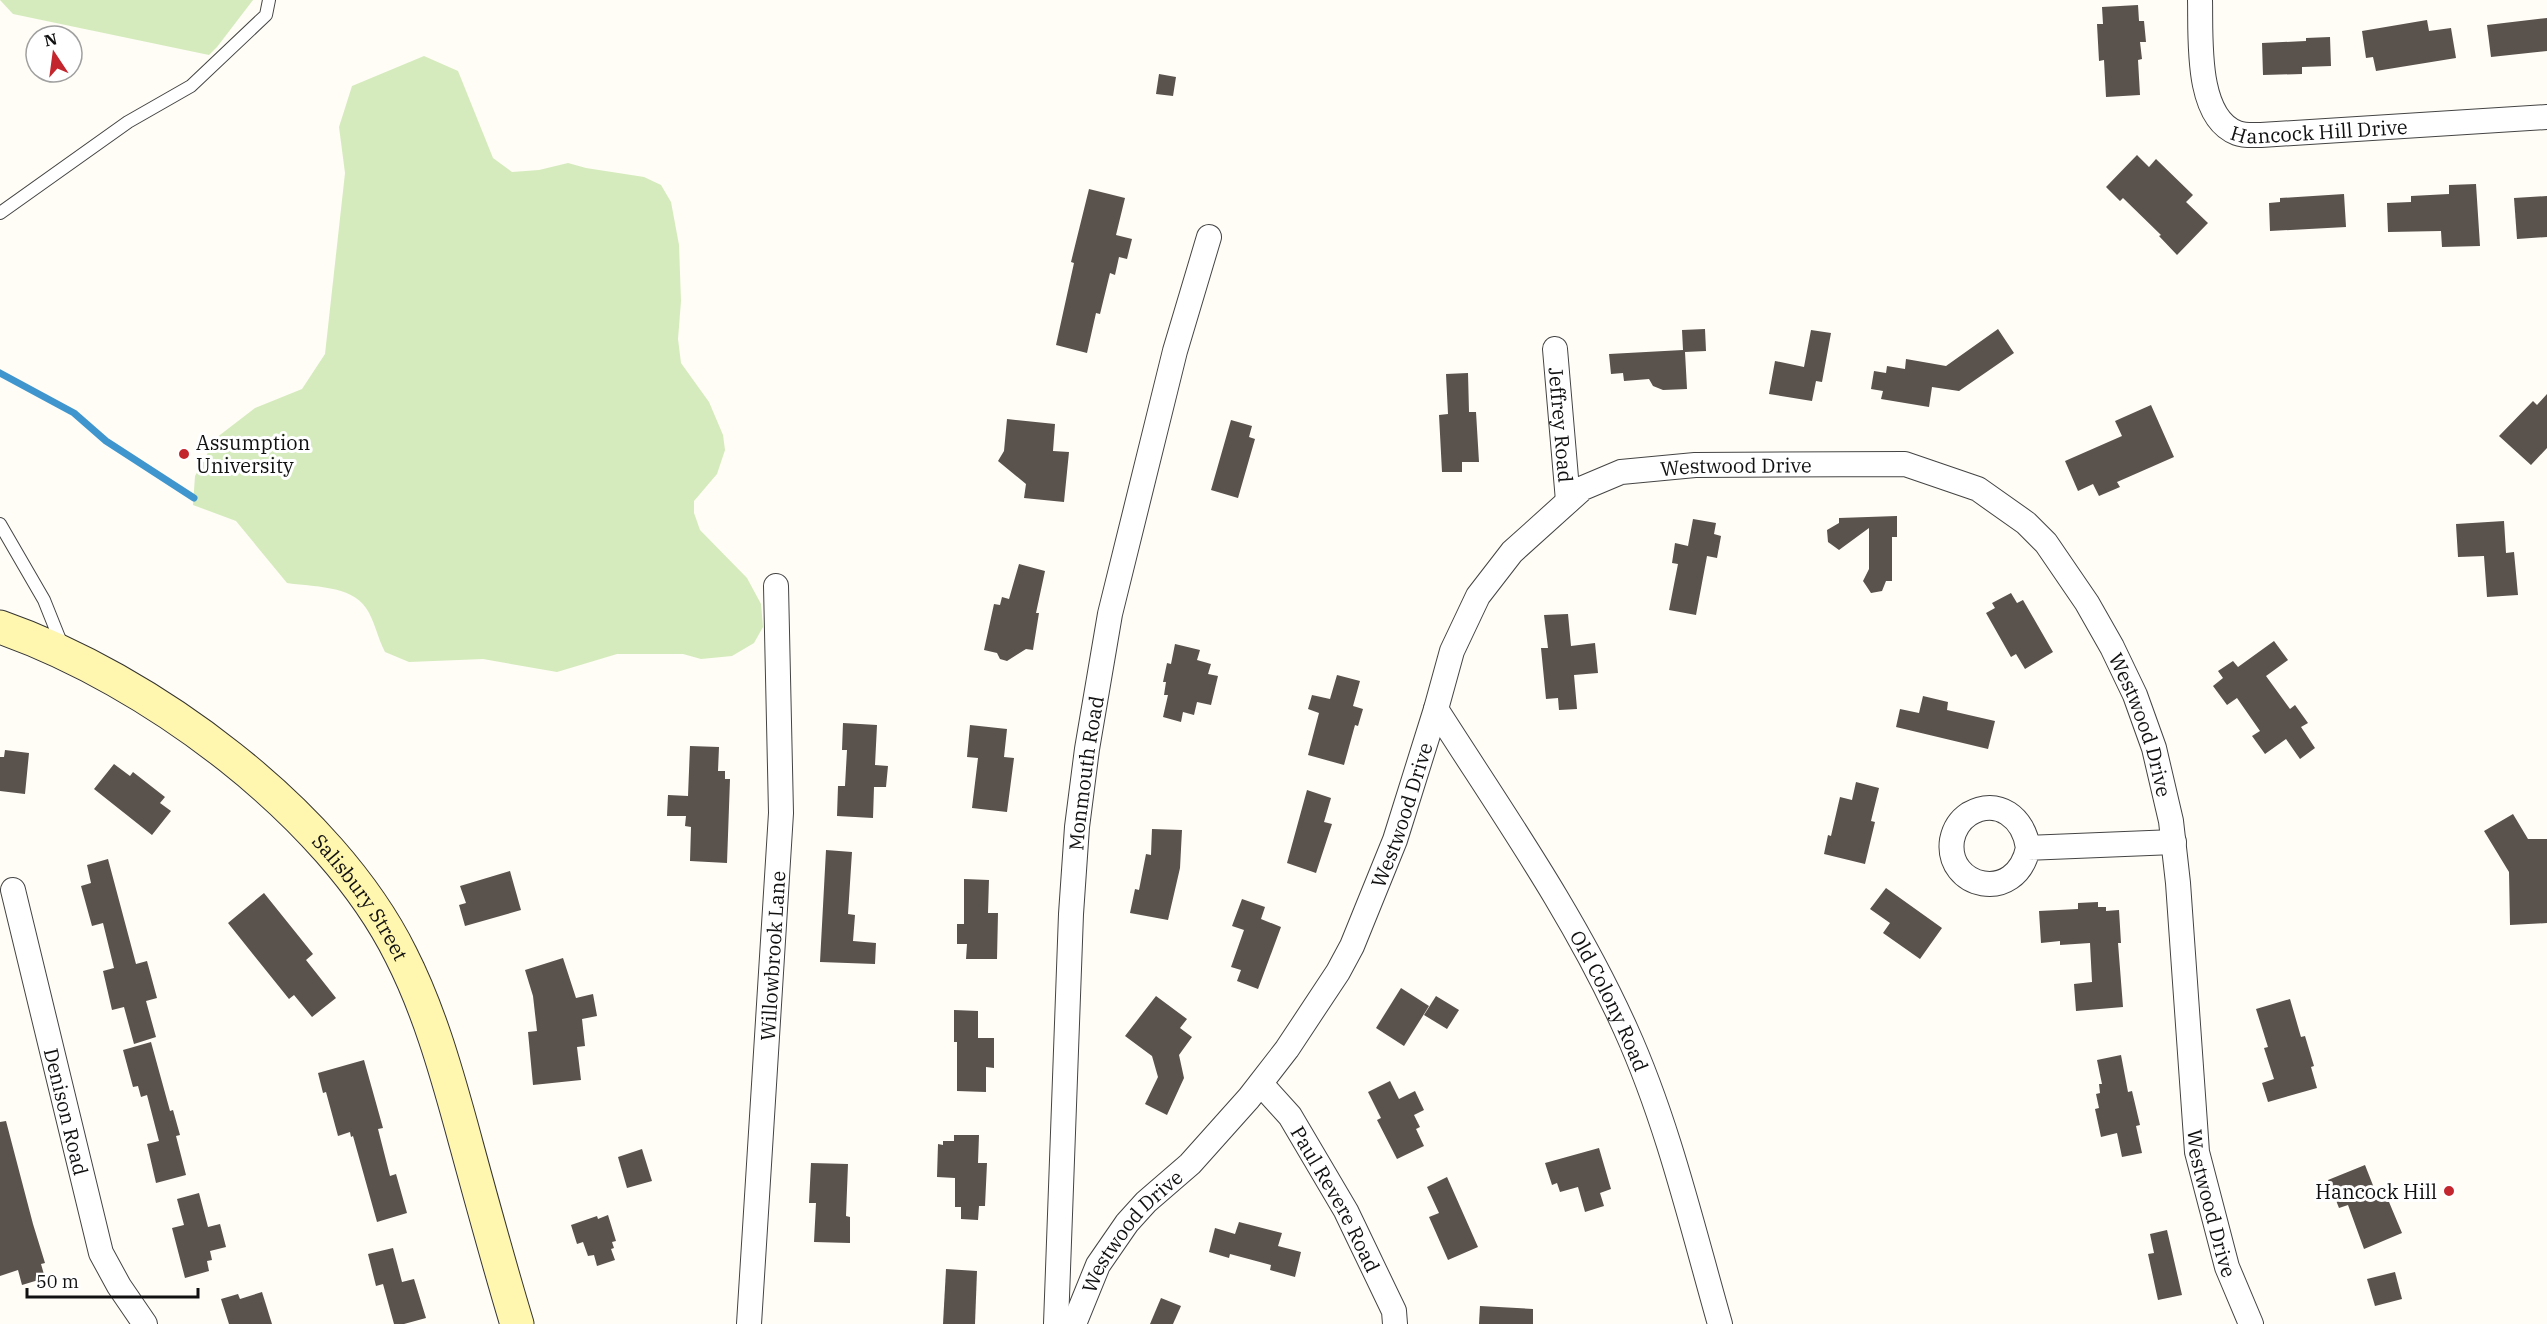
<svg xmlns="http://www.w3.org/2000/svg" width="2547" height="1324" viewBox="0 0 2547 1324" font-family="'IBM Plex Serif',serif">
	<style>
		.green { fill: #d5ebbd }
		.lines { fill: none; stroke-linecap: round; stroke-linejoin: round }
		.stream { stroke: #3f96cf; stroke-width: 7 }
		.building { fill: #5a524d }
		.lane-casing { stroke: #444; stroke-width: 14 }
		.street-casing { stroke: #444; stroke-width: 26 }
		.secondary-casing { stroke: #333; stroke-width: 35 }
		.lane { stroke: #fff; stroke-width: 12 }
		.street { stroke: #fff; stroke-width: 24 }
		.secondary { stroke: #fff6b0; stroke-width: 33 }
		.poi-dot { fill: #c4262e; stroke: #fff; stroke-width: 2 }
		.labels { text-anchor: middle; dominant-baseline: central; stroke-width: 6; stroke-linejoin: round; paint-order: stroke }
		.street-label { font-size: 20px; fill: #111; stroke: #fff }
		.poi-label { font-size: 20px; fill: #111; stroke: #fff; text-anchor: start }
	</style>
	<rect width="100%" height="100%" fill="#fffdf5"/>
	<!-- green -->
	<g class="green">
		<polygon points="0,0 253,0 217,47 209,55 13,14"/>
		<path d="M424 56 458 71 493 158 512 172 539 170 568 163 586 168 644 177 661 185 671 202 679 245 681 301 678 339 681 363 709 402 723 435 725 450 717 474 694 501V513L700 530 747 578 761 604 763 627 754 643 732 656 701 659 683 654H617L557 672 483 659 409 662 385 652C378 639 374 619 366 608 351 585 312 587 287 583L236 521 193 505 195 476 216 438 255 408 302 389 325 354 345 173 339 127 352 86Z"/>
	</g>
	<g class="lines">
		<!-- stream -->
		<polyline class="stream" points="0,373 74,413 106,441 194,498"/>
	</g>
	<!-- building -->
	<g class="building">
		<polygon points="2138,5 2139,21 2144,21 2146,42 2140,42 2142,59 2138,60 2140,95 2106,97 2104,60 2099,61 2097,24 2103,24 2102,7"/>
		<polygon points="2547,18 2547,51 2491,57 2487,25"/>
		<polygon points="2427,20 2429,31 2451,28 2456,58 2376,71 2373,57 2366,58 2362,31"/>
		<polygon points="2330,37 2331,66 2302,67 2302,74 2263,75 2262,43 2306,41 2306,38"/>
		<polygon points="1159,74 1176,77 1173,96 1156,94"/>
		<polygon points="2137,155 2149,167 2156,159 2193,195 2186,202 2208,223 2177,255 2159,236 2161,235 2123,198 2120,201 2106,187"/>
		<polygon points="2476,184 2480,246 2442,247 2441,231 2388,232 2387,203 2411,202 2411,196 2449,194 2449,185"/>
		<polygon points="1089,189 1125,198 1116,235 1132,239 1127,259 1119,257 1115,275 1110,273 1100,314 1096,313 1087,353 1056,345 1074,263 1071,262"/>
		<polygon points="2344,194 2346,227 2270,231 2269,203 2280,202 2280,198"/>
		<polygon points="2547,196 2547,237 2517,239 2514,198"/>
		<polygon points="1705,329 1706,351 1685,352 1687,389 1663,390 1653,386 1649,379 1624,381 1623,373 1611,374 1609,354 1683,350 1682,330"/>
		<polygon points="1998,329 2014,353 1959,391 1932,387 1929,407 1881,399 1883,391 1871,389 1874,371 1886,373 1887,366 1905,369 1906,359 1946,366"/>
		<polygon points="1811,330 1831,333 1822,382 1816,381 1812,401 1769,394 1775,361 1804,367"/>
		<polygon points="1468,373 1469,412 1476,412 1479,462 1462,462 1462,472 1442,472 1439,415 1448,414 1446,374"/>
		<polygon points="2547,394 2547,448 2531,465 2499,436 2533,401 2537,405"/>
		<polygon points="2151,405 2174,457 2117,482 2120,487 2099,496 2093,484 2078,491 2065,461 2122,436 2115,421"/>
		<polygon points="1007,419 1055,424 1053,451 1069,452 1064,502 1024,498 1026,484 998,461 1004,451"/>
		<polygon points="1231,420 1252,426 1249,437 1255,439 1238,498 1211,490"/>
		<polygon points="1897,516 1897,537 1892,537 1892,581 1886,581 1882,591 1871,593 1863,581 1869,569 1869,528 1839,550 1828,542 1827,530 1839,523 1839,518"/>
		<polygon points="1693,519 1716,523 1714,534 1721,536 1717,558 1707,556 1696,615 1669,610 1678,564 1672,563 1675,543 1688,546"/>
		<polygon points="2504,521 2506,553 2514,552 2518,595 2487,597 2484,556 2458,557 2456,524"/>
		<polygon points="1019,564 1045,571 1036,613 1039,613 1033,650 1026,649 1007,661 1000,659 997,653 984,650 994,604 1000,605 1002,597 1009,599"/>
		<polygon points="2011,593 2017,603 2023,600 2053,652 2025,669 2016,654 2011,657 1986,613 1995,608 1992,603"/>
		<polygon points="1568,614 1571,646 1595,643 1598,673 1574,675 1577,709 1559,710 1558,698 1546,699 1541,648 1548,648 1544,615"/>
		<polygon points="2274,641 2288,660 2266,676 2290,709 2295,705 2308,723 2301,727 2315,748 2300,759 2286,739 2265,754 2252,736 2260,731 2237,698 2227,705 2213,686 2223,678 2218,671 2233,661 2238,667"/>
		<polygon points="1175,644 1200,650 1197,660 1211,664 1208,674 1218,676 1211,705 1197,702 1194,715 1183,712 1181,722 1163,717 1168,695 1164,695 1166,682 1163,682 1167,663 1171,664"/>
		<polygon points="1337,675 1360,681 1353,706 1363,709 1358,726 1355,725 1344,765 1308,755 1319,713 1308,709 1312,695 1330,699"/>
		<polygon points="1923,696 1948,702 1947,710 1995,721 1988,749 1896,727 1900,709 1919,713"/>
		<polygon points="843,723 877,725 875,765 888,766 886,787 874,787 873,818 837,816 838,786 845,786 847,750 842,750"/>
		<polygon points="970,725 1007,729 1004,757 1014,758 1007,812 972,808 978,758 967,757"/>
		<polygon points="690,746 719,747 718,771 725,771 725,779 730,779 727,863 690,861 691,827 685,826 686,816 667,816 668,795 688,796"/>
		<polygon points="5,750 29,753 25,794 0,791 0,757 4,757"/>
		<polygon points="114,764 130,776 133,772 165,797 160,803 171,811 152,835 94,789"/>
		<polygon points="1856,782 1879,788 1871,821 1875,822 1865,864 1824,854 1828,835 1831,836 1840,797 1852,800"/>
		<polygon points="1307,790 1331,798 1324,822 1332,824 1316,873 1287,863"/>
		<polygon points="2513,814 2528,839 2547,839 2547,923 2510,925 2509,872 2484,831"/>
		<polygon points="1152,829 1182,830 1180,868 1168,920 1130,913 1135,889 1139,890 1146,854 1151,855"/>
		<polygon points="826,850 852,852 848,914 855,915 853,941 876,943 875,964 820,962"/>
		<polygon points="108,859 136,964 147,961 157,998 146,1001 156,1037 134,1044 124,1007 112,1010 103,971 114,968 103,923 92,926 81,886 91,883 87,865"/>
		<polygon points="510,871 521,910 465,926 459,905 466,903 460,886"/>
		<polygon points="964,879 989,880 988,913 998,913 997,959 966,959 967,944 957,944 957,924 964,924"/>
		<polygon points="1886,888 1942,928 1920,959 1883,933 1890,923 1870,909"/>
		<polygon points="264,893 313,954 306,960 336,998 312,1017 294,995 289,999 228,923"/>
		<polygon points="1242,899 1265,907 1261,919 1281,927 1258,989 1237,981 1241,970 1231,967 1244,930 1232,926"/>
		<polygon points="2098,902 2098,907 2106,907 2106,911 2119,910 2121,943 2118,943 2123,1007 2076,1011 2074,984 2092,982 2090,943 2060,945 2060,941 2041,943 2039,911 2078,909 2078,903"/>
		<polygon points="563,958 576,998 593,994 597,1016 582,1019 585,1046 577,1047 581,1080 533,1085 528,1032 537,1031 533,996 525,970"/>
		<polygon points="1401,988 1429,1006 1404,1046 1376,1028"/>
		<polygon points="1156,996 1187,1019 1180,1028 1192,1037 1179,1055 1184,1078 1167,1115 1145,1104 1158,1077 1152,1056 1125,1036"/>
		<polygon points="1436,996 1459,1010 1447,1029 1424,1015"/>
		<polygon points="2290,999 2301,1037 2305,1036 2314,1066 2311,1067 2317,1088 2268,1102 2262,1083 2274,1079 2264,1048 2268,1047 2256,1009"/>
		<polygon points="954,1010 978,1011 978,1038 994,1038 994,1068 986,1067 986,1092 957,1091 957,1042 954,1042"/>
		<polygon points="151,1042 170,1111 173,1110 180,1135 176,1136 186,1175 156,1183 147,1144 159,1141 147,1095 141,1097 138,1086 133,1087 123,1050"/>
		<polygon points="2121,1055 2128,1092 2132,1091 2140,1125 2136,1126 2142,1153 2122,1157 2117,1133 2101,1137 2095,1109 2099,1108 2096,1094 2100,1093 2099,1084 2102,1084 2097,1060"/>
		<polygon points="364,1060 383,1128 378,1129 390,1176 396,1174 407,1213 377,1222 353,1136 351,1137 350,1132 338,1136 326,1092 323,1093 318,1073"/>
		<polygon points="1390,1081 1399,1099 1415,1091 1424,1110 1414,1115 1420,1127 1416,1129 1424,1146 1397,1159 1377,1120 1381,1118 1368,1092"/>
		<polygon points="6,1121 33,1224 45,1263 41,1264 45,1278 22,1285 18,1270 0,1276 0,1122"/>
		<polygon points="954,1135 979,1135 978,1163 987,1163 985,1206 979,1206 978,1220 961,1219 961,1207 955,1207 955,1178 937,1177 938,1144 943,1145 943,1141 954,1141"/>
		<polygon points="1599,1148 1611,1189 1600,1193 1604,1206 1585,1212 1578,1187 1560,1192 1557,1183 1552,1185 1545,1163"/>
		<polygon points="642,1149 652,1181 627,1188 618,1157"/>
		<polygon points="811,1163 848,1164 846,1216 850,1217 850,1243 814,1242 816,1203 809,1203"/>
		<polygon points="2365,1165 2376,1193 2384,1190 2402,1233 2364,1249 2348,1205 2339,1208 2328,1180"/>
		<polygon points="1447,1177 1478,1247 1448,1260 1429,1217 1439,1213 1427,1187"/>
		<polygon points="199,1193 208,1227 220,1224 226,1247 210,1251 212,1260 207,1261 209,1271 185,1278 172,1228 184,1225 177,1199"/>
		<polygon points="608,1215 616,1241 612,1242 614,1248 611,1249 615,1260 597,1266 594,1255 588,1256 583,1242 577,1244 571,1225 597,1216 598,1219"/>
		<polygon points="1239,1222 1282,1233 1278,1246 1301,1252 1295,1277 1270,1270 1271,1265 1230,1254 1229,1258 1209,1252 1215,1228 1235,1234"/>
		<polygon points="2167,1230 2182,1295 2158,1300 2148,1254 2154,1253 2150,1234"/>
		<polygon points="393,1248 402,1282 414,1279 426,1318 404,1324 394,1324 383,1284 376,1286 368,1254"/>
		<polygon points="946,1269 977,1271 975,1324 943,1324"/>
		<polygon points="2395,1272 2402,1299 2375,1306 2367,1279"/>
		<polygon points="262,1292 272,1324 229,1324 221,1299 238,1294 240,1299"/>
		<polygon points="1161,1298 1181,1306 1173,1324 1150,1324"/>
		<polygon points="1480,1306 1533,1309 1533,1324 1479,1324"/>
	</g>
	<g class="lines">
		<!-- lane casing -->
		<g class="lane-casing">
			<g id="lane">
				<polyline points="0,213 128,122 191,86 266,15 269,0"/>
				<polyline points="0,524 44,600 62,645"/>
			</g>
		</g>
		<!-- street casing -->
		<g class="street-casing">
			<g id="street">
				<path id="s1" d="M2200 0C2201 37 2195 117 2237 133 2245 136 2253 135 2261 135L2547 117"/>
				<path id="s2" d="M1555 349 1568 501"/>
				<path id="s3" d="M1436 709C1503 814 1575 916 1626 1030 1668 1123 1692 1226 1720 1324"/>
				<path d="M2028 848C2016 905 1945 888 1952 840 1954 830 1960 820 1969 814 1998 797 2024 818 2028 848L2174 842"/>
				<path id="s4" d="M13 890 101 1253 119 1286 145 1324"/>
				<path id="s5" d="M1261 1084 1290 1116 1346 1211 1394 1311 1395 1324"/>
				<path id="s6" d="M749 1324 781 813 776 586"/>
				<path id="s7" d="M1056 1324 1071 914 1077 827 1087 749 1110 614 1175 351 1209 237"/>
				<path id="s8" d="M1074 1324 1098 1265 1127 1223 1146 1202 1190 1164 1249 1098 1287 1049 1338 972 1352 946 1395 840 1436 709 1452 651 1478 596 1512 552 1583 488 1621 472 1695 465 1905 464 1978 489 2026 523 2046 543 2087 603 2112 647 2135 695 2154 748 2171 821 2178 883 2197 1152 2227 1267 2251 1324"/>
			</g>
		</g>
		<!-- secondary casing -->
		<g class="secondary-casing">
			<g id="secondary">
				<path id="s9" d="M0 627C149 679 330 812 401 955 428 1008 445 1067 461 1125 479 1191 497 1258 517 1324"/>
			</g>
		</g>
		<!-- lane -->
		<use href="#lane" class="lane"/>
		<!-- street -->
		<use href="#street" class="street"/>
		<!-- secondary -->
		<use href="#secondary" class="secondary"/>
	</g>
	<!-- markers -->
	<g class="poi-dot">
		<circle cx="184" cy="454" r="6"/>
		<circle cx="2449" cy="1191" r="6"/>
	</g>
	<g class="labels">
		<!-- street labels -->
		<g class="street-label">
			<text stroke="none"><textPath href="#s1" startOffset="228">Hancock Hill Drive</textPath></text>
			<text stroke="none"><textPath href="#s2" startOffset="76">Jeffrey Road</textPath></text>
			<text stroke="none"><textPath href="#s8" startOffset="1154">Westwood Drive</textPath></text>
			<text stroke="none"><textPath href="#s8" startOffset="1694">Westwood Drive</textPath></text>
			<text stroke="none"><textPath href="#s7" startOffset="552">Monmouth Road</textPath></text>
			<text stroke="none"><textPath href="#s8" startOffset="614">Westwood Drive</textPath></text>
			<text stroke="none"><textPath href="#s9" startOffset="458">Salisbury Street</textPath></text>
			<text stroke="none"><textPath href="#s6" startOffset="369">Willowbrook Lane</textPath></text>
			<text stroke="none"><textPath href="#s3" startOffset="340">Old Colony Road</textPath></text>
			<text stroke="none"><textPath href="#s4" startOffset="228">Denison Road</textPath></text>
			<text stroke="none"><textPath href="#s5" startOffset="138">Paul Revere Road</textPath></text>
			<text stroke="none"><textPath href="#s8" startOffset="2180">Westwood Drive</textPath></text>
			<text stroke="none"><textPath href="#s8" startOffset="111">Westwood Drive</textPath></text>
		</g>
		<!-- poi labels -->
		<g class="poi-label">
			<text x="196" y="442">Assumption<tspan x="196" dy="23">University</tspan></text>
			<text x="2437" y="1191" text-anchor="end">Hancock Hill</text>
		</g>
	</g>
	<!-- north arrow -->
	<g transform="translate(54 54) rotate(347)"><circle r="28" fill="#ffffff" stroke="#a0a0a0" stroke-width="1.5"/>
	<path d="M0-4.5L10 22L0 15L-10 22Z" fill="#c4262e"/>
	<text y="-9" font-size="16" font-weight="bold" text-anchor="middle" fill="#111111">N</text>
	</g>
	<!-- scale -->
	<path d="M27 1288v9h171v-9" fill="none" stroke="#111111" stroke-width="3"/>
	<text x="36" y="1288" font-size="18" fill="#111111" stroke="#ffffff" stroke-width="4.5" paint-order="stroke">50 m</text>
</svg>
